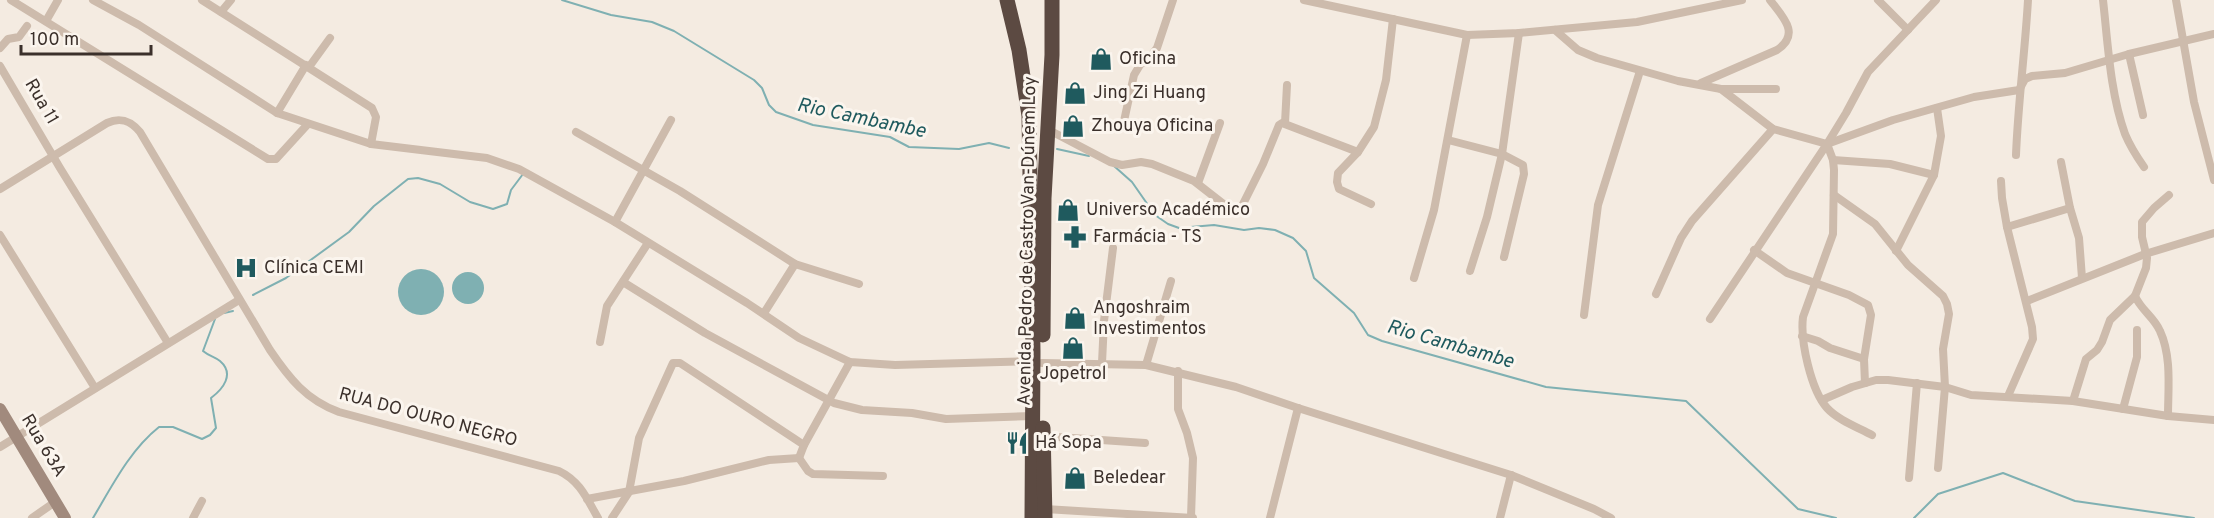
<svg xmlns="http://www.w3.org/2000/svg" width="2214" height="518" viewBox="0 0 2214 518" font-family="Overpass,sans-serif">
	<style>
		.water { fill: #7fb0b2 }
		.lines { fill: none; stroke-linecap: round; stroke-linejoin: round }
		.stream { stroke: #7fb0b2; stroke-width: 2 }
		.street { stroke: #cdbbac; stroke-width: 8 }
		.secondary { stroke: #a18a7d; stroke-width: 12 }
		.highway { stroke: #5c4a42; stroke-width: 15 }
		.labels { text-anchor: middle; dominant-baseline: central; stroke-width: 6; stroke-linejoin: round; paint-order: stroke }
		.poi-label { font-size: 18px; fill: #3b302b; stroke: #fbf5ee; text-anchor: start }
		.street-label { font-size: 18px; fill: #3b302b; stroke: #fbf5ee }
		.water-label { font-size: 20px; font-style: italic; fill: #1f5a5e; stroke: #fbf5ee }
	</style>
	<rect width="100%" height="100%" fill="#f4ebe1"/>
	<!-- water -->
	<g class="water">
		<circle cx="421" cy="292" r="23"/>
		<circle cx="468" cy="288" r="16"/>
	</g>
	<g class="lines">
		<!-- stream -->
		<g class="stream">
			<polyline points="562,0 611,15 652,22 674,31 754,80 762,88 769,105 776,112 813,125 890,137 909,147 959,149 989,143 1009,148"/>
			<polyline points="1057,149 1089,156"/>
			<polyline points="1114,166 1132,182 1155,215 1168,224 1179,228 1214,225 1244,230 1259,228 1275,230 1293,238 1306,251 1314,278 1354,313 1368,335 1382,341 1546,387 1686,401 1798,509 1836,518"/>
			<polyline points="253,295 286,278 349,232 374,206 408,179 418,178 440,184 470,202 493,209 507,204 511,190 523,174"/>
			<polyline points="224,313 233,311"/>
			<path d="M93 518C112 486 130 450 159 427H173L202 439 210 435 216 428 211 398C223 389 235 374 220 361 215 357 209 356 203 351L215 319"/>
			<polyline points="1914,518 1938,494 2003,473 2075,501 2194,518"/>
		</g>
		<!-- street -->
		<g class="street">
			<polyline points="11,0 268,159 276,159 307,125"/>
			<polyline points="93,0 139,25 277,113 371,144 487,158 519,169 615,222 747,303 799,338 850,362 895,365 1032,361"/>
			<polyline points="202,0 372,108 376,117 371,144"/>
			<polyline points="1304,0 1467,35 1519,33 1637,22 1742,0"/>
			<polyline points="1878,0 1908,30"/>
			<path d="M2103 0C2108 44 2110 92 2125 134 2130 146 2137 157 2144 167"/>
			<polyline points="2176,0 2194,102 2214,180"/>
			<polyline points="221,12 231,0"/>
			<polyline points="46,21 58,0"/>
			<polyline points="1555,30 1578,50 1597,58 1678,81 1721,89 1773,129 1827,144 1893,120 1974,97 2019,90 2025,79 2032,76 2065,73 2129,54 2214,34"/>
			<polyline points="0,48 8,39 19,37 27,26"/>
			<polyline points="2129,54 2143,115"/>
			<polyline points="0,66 60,168 168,343"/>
			<polyline points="309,67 330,38"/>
			<path d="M1701 83 1777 50C1801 34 1783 17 1770 0"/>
			<polyline points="1721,89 1776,89"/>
			<polyline points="277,113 306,65"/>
			<polyline points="1124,121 1134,75 1140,65 1151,56 1157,48 1173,0"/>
			<polyline points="1285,123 1287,85"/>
			<polyline points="1047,129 1110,162 1122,165 1141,162 1152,164 1194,181 1226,206 1237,209 1242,206 1263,164 1279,125 1282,123 1358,152"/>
			<polyline points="576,132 680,191 795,264 859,284"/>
			<polyline points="1448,140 1502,154 1523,165 1524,174 1504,257"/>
			<path d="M1827 144 1833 160 1834 170 1833 234 1803 317C1800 341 1811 390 1827 408 1838 420 1857 427 1872 435"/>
			<path d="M2016 155C2018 103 2025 52 2028 0"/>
			<polyline points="1833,160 1890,164 1934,175"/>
			<polyline points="2061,162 2070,208 2079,238 2082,278"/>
			<polyline points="2001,181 2002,198 2007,227 2032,327 2033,339 2008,396"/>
			<polyline points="1198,183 1220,123"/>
			<path d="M0 189 107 123C120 117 130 120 140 132L270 350C289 378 306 400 339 412L559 471C580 481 587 499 598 518"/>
			<polyline points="1834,195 1875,224 1908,265 1943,296 1947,304 1949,314 1943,349 1945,387 1938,468"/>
			<polyline points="1371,204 1339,189 1337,182 1338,173 1358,152 1374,127 1386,80 1393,19"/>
			<polyline points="615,222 671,120"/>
			<polyline points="2007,227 2070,208"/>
			<polyline points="0,235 95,388"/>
			<polyline points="1754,250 1787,273 1849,295 1868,305 1871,315 1864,359 1865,383"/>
			<polyline points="1896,251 1934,175 1941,136 1937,108"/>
			<polyline points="1470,271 1487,217 1502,154 1519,33"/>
			<polyline points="1414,278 1434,210 1467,35"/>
			<polyline points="623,282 705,333 834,403 862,410 912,413 946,419 1033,416"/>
			<polyline points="1656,294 1681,238 1692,221 1773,129"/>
			<path d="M2135 296C2141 310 2154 317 2160 331 2172 357 2168 389 2168 416"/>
			<polyline points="2027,301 2145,254 2214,233"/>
			<polyline points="764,313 795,264"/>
			<polyline points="1584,315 1598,205 1640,71"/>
			<polyline points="1710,319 1827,144 1846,113 1868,72 1936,0"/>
			<polyline points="1802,336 1818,341 1830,348 1864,359"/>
			<polyline points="600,342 607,306 648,243"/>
			<polyline points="1042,363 1146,365 1236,387 1298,408 1511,475 1594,509 1611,518"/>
			<polyline points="1102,363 1104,321 1113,248"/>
			<polyline points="1146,365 1171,281"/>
			<polyline points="1178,371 1178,409 1187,433 1193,458 1191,517"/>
			<polyline points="1822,400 1852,387 1876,380 1888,380 1945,387 1971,395 2073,401 2168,416 2214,420"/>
			<polyline points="2073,401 2086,359 2097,350 2102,342 2110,320 2135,296 2146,268 2147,258 2142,237 2142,222 2154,208 2169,195"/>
			<polyline points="2123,409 2137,357 2137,330"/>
			<polyline points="1043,436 1145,443"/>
			<polyline points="0,447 239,300"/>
			<polyline points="799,458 804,445 850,362"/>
			<polyline points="799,458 808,471 813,474 883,476"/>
			<polyline points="1909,478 1917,383"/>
			<polyline points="587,499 684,481 769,460 799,458"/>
			<polyline points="1045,509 1193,518"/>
			<polyline points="32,518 55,502"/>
			<polyline points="193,518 202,501"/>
			<polyline points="612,518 629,492 639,438 673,363 680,363 804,445"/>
			<polyline points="1270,518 1298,408"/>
			<polyline points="1500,518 1511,475"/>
		</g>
		<!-- secondary -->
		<polyline class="secondary" points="0,409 65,518"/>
		<!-- highway -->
		<g class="highway">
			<polyline points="1007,0 1019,50 1029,116 1033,352 1032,518"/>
			<polyline points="1043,335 1044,198 1052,55 1052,0"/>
			<polyline points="1043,428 1045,518"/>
		</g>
	</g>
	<!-- icons -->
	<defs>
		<g id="shop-bare" transform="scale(1.8)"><path d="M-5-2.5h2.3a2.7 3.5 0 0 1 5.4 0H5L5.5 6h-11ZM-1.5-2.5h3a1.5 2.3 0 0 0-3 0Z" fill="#1f5a5e" stroke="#fbf5ee" stroke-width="2.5" paint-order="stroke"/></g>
		<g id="pharmacy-bare" transform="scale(1.8)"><path d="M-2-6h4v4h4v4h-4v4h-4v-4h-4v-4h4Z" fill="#1f5a5e" stroke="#fbf5ee" stroke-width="2.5" paint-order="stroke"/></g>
		<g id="hospital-bare" transform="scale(1.8)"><path d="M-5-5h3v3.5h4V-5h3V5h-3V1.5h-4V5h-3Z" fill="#1f5a5e" stroke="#fbf5ee" stroke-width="2.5" paint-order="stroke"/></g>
		<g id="restaurant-bare" transform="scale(1.8)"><path d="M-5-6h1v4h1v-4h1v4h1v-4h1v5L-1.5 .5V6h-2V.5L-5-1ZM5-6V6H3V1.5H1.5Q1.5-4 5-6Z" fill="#1f5a5e" stroke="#fbf5ee" stroke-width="2.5" paint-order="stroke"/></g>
	</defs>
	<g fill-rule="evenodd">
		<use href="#shop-bare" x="1101" y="59"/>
		<use href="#shop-bare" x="1075" y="93"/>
		<use href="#shop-bare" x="1073" y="126"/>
		<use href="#shop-bare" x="1068" y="210"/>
		<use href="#pharmacy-bare" x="1075" y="237"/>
		<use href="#hospital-bare" x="246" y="268"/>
		<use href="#shop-bare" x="1075" y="318"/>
		<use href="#shop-bare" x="1073" y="348"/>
		<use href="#restaurant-bare" x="1017" y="443"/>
		<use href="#shop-bare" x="1075" y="478"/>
	</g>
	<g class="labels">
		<!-- poi labels -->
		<g class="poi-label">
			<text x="1119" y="59">Oficina</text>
			<text x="1093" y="93">Jing Zi Huang</text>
			<text x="1091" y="126">Zhouya Oficina</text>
			<text x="1086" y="210">Universo Académico</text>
			<text x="1093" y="237">Farmácia - TS</text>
			<text x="264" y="268">Clínica CEMI</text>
			<text x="1093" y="308">Angoshraim<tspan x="1093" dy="21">Investimentos</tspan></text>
			<text x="1073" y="374" text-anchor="middle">Jopetrol</text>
			<text x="1035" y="443">Há Sopa</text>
			<text x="1093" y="478">Beledear</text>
		</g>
		<!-- street labels -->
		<g class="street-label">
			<text transform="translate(41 102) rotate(60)">Rua 11</text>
			<text transform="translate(1028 241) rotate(-89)">Avenida Pedro de Castro Van-Dúnem Loy</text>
			<text transform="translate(428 418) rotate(15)">RUA DO OURO NEGRO</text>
			<text transform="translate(43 446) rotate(59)">Rua 63A</text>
		</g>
		<!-- water labels -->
		<g class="water-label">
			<text transform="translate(861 119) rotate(12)">Rio Cambambe</text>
			<text transform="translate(1450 345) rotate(16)">Rio Cambambe</text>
		</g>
	</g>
	<!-- scale -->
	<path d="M21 45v9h130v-9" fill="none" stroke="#3b302b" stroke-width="3"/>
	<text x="30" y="45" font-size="18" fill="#3b302b" stroke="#fbf5ee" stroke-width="4.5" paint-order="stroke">100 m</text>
</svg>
